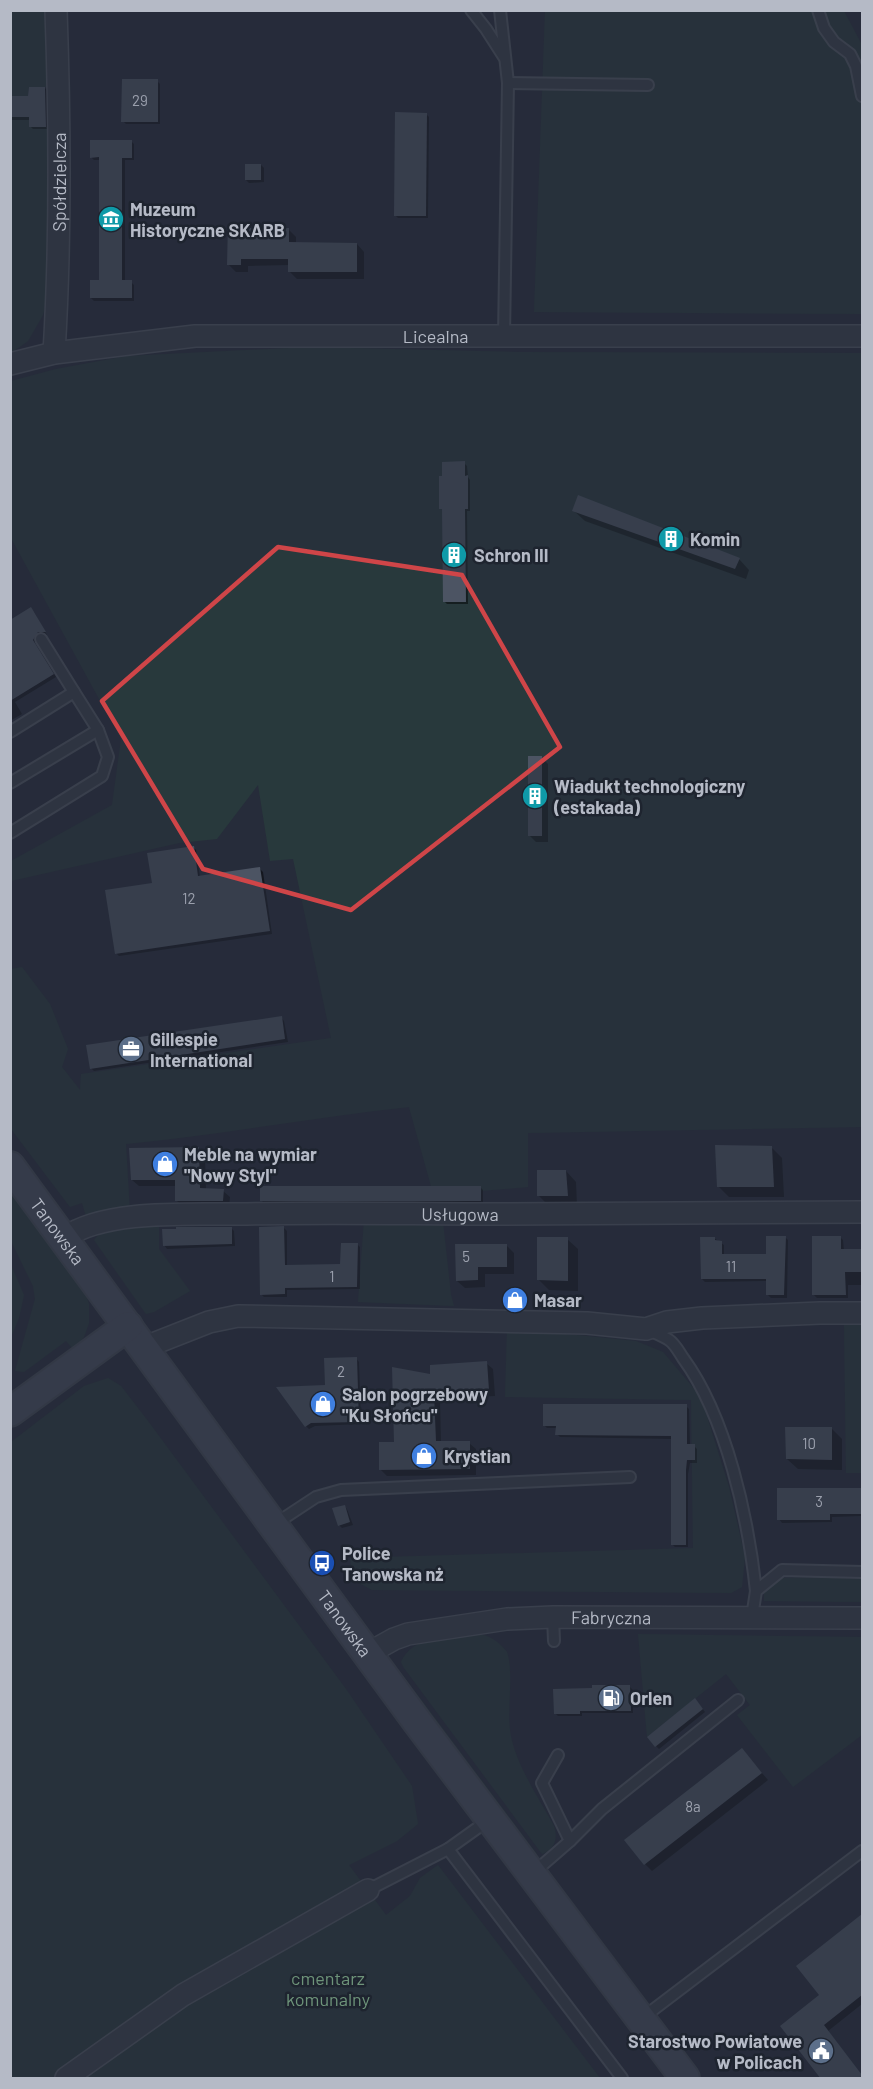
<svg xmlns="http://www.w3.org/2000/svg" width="873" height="2089" viewBox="0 0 873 2089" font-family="Barlow,sans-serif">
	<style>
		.green { fill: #28393c }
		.shadow { fill: #0007 }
		.building { fill: #4c5463 }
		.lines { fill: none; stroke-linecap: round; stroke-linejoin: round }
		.lane-casing { stroke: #515762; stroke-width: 14 }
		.street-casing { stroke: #515762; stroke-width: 24 }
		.secondary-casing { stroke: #424853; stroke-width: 32 }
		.lane { stroke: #393f4a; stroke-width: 10 }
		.street { stroke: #393f4a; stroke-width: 21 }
		.secondary { stroke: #484e5d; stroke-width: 28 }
		.marked { fill: none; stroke: #cf4548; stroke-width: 4.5; stroke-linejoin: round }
		.labels { text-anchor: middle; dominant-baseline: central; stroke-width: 5; stroke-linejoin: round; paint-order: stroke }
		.number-label { font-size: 15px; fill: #9ba0ad }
		.street-label { font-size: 18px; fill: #b5bac6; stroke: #1e242f }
		.poi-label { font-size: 18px; font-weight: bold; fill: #b5bac6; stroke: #1e242f; text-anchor: start }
		.park-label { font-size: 18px; fill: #6e947a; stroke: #1e242f }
	</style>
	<rect width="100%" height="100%" fill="#262c3a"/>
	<!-- green -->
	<g class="green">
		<polygon points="10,11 46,11 47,87 29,87 28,96 11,96"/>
		<polygon points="545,11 844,11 862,45 862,314 534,312"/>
		<polygon points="11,117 29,117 29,127 47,127 51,285 43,315 28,341 11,353"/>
		<path d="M309 347 520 352 862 353V1127L528 1133V1187L481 1191 480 1186H431L409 1107C314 1117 221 1135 126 1144L130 1213 86 1216 82 1203 70 1207 11 1129V969L22 967 50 1004 68 1049 62 1067 80 1090 81 1074 331 1038 293 859 270 861 258 785 217 839 179 843 11 881V861L112 805 121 739 11 538V381L56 369 127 356Z"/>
		<polygon points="11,1180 82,1283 89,1304 89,1323 84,1337 74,1350 66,1341 24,1372 15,1371 35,1299 33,1286 11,1241"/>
		<polygon points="364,1220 443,1222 451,1295 454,1306 358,1302"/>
		<path d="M127 1226H159V1249L190 1291 154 1312 146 1314 94 1240C102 1229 115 1228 127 1226Z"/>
		<polygon points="11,1265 24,1295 19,1318 11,1337"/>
		<polygon points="844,1325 862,1325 862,1473 846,1473"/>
		<polygon points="507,1328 636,1341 663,1352 701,1397 729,1487 745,1557 742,1587 731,1593 372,1590 353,1580 350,1558 693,1548 691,1400 505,1397"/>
		<polygon points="108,1378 121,1386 148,1421 346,1689 412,1786 418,1824 397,1841 349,1865 386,1915 410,1896 420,1878 438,1865 600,2078 11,2078 11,1442 84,1386"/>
		<polygon points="818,1577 862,1579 862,1602 764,1601 764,1592 780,1578"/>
		<path d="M474 1634C489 1634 498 1641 507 1652 514 1673 507 1707 510 1730 514 1763 539 1798 554 1826 558 1839 555 1849 542 1854L404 1668 401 1662C413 1635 448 1637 474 1634Z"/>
		<polygon points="638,1634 862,1637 862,1735 793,1787 737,1715 750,1705 726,1674 647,1737"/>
		<polygon points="399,1670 537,1854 528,1853 398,1675"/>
	</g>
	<!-- shadow -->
	<g class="shadow">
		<polygon points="157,81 160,84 160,124 126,124 123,121"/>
		<polygon points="45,88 48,91 48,129 33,129 30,126 30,120 10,120 10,98 30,98"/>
		<polygon points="426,114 429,117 428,218 398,218 395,215"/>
		<polygon points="131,141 134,144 134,160 125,160 125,282 131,282 134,285 134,301 94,301 91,298 101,282 101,160 94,160 91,157"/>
		<polygon points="261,165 264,168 264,182 249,183 246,180"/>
		<polygon points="245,225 250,229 288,229 296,237 296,244 357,244 364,252 364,279 297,279 290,272 290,265 248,266 248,272 236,272 229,265"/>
		<polygon points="464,463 467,466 468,477 470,480 470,511 467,511 468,604 447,604 444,601 444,511 441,508"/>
		<polygon points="574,511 739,559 749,570 746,579 585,521"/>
		<polygon points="34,612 47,635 41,635 35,644 56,677 15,702 22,714 10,721 10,622"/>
		<polygon points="541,757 548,764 548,842 536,842 529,835"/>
		<polygon points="193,847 196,850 200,877 260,869 263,872 272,934 119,956 116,953 153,884"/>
		<polygon points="281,1017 284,1021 288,1042 94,1071 91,1068"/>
		<polygon points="199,1148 205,1155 206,1190 223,1191 230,1197 229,1207 184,1207 177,1201 177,1186 139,1186 132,1180"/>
		<polygon points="772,1148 782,1158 784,1197 729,1197 718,1186"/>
		<polygon points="566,1171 576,1182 577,1206 549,1206 538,1195"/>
		<polygon points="480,1187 483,1190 483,1204 264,1203 261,1200"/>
		<polygon points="231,1228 234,1231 235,1246 167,1249 164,1245"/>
		<polygon points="284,1228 287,1231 287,1266 342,1266 357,1244 360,1247 360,1289 287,1290 287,1297 264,1297 261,1294"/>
		<polygon points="785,1237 788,1240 787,1298 771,1298 768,1295 768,1281 705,1282 702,1279 714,1238 724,1245 724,1255 767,1255"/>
		<polygon points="840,1237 843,1240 844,1251 862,1251 862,1285 848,1285 848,1298 817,1298 814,1295"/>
		<polygon points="567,1239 578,1249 578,1291 549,1290 539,1280"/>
		<polygon points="506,1245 514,1253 514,1274 485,1274 485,1287 465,1288 457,1281"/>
		<polygon points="356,1358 359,1362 361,1424 315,1426 309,1429 306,1426 326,1386"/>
		<polygon points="486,1363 493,1369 495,1396 440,1399 441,1443 469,1443 476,1449 476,1475 387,1476 380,1469 432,1376"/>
		<polygon points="686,1406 689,1409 690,1446 694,1446 697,1449 697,1463 690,1463 688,1474 688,1547 675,1547 672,1544 673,1439 560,1437 557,1434 557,1428 547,1428 544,1425"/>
		<polygon points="832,1429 842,1439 842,1470 798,1469 787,1459"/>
		<polygon points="862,1489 862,1520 861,1516 832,1517 832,1522 782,1523 779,1519 778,1490"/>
		<polygon points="344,1506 347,1509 353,1525 342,1528 339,1525"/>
		<polygon points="630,1687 633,1690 633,1713 582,1713 582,1716 558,1716 555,1713"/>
		<polygon points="698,1703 705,1712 659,1749 656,1746"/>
		<polygon points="742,1750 768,1780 652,1871 645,1864"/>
		<polygon points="862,1916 862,2004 828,2031 862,2076 862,2078 823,2078 822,1996 799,1966"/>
	</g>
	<!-- building -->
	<g class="building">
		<polygon points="122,79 158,79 158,122 121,122"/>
		<polygon points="29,87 45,87 46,127 29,127 29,117 10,117 10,96 28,96"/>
		<polygon points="395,112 427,113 426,216 394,216"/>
		<polygon points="90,140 132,140 132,158 122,158 122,280 132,280 132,298 90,298 90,280 99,280 99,157 90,158"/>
		<rect x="245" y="164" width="16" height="16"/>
		<polygon points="246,223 246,228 289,228 289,242 357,243 357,272 288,272 288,259 241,259 241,265 227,265 228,224"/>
		<polygon points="465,461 465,476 468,475 468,509 465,509 466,602 443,602 442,509 439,509 439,476 442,476 442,462"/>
		<polygon points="578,495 740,558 735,569 572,511"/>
		<polygon points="31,607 46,632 38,632 33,640 54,674 10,701 10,620"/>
		<rect x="528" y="756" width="14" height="80"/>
		<polygon points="194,846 198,876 260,867 270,931 115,954 105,890 152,883 147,853"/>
		<polygon points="282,1016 285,1039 90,1069 86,1045"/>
		<polygon points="715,1145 772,1146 774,1187 717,1187"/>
		<polygon points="199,1147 200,1188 224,1189 223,1201 175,1201 175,1180 131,1180 129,1148"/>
		<polygon points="537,1170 566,1170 568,1196 537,1196"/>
		<rect x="260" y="1186" width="221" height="15"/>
		<polygon points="284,1226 285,1265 340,1264 341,1243 358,1243 357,1287 285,1288 285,1294 260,1295 259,1229 259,1227"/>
		<polygon points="176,1227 232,1227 232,1244 163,1246 162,1229 176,1229"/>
		<polygon points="766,1236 786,1236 784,1295 766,1295 766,1279 701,1279 700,1237 715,1237 715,1240 722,1241 722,1254 766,1254"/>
		<polygon points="812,1236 841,1236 841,1249 862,1249 862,1272 845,1272 846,1295 812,1295"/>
		<polygon points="537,1237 568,1237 568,1281 537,1280"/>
		<polygon points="455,1244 507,1244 507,1267 478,1267 478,1280 456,1281"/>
		<polygon points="357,1357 359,1422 311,1423 305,1427 276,1387 325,1385 324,1358"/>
		<polygon points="487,1361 489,1390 434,1393 436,1441 470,1441 470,1469 379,1470 379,1442 394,1442 392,1367 430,1374 430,1365"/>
		<polygon points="543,1404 687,1404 687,1444 695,1444 695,1460 687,1460 686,1470 686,1545 671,1545 671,1436 555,1435 556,1426 543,1426"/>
		<polygon points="785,1427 832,1427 832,1460 786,1459"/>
		<polygon points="777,1488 862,1488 862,1514 830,1514 830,1520 777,1520"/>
		<polygon points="345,1505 350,1522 338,1526 332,1508"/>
		<polygon points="592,1685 630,1685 631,1711 580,1711 580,1714 554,1714 553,1689 592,1688"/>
		<polygon points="695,1698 703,1709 655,1747 647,1737"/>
		<polygon points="742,1748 762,1773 644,1865 624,1840"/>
		<polygon points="862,1914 862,1995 824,2025 862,2075 862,2079 821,2079 780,2026 819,1995 796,1966"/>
	</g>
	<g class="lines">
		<!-- lane casing -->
		<g class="lane-casing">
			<g id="lane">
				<polyline points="471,10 486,29 504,57"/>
				<polyline points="500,10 508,83 504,336"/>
				<polyline points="818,10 824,28 834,42 850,54 856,66 862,96"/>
				<polyline points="508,83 648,85"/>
				<polyline points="10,732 74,692 41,639"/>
				<polyline points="10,783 98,730 74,692"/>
				<polyline points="10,833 102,776 108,757 98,730"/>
				<path d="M649 1330C655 1333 663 1336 669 1340 675 1344 679 1352 683 1358 727 1418 748 1518 756 1591"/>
				<polyline points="275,1524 316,1497 341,1490 630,1477"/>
				<polyline points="553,1617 554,1641"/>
				<polyline points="752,1617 756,1591 782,1570 862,1572"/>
				<polyline points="570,1841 602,1809 738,1700"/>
				<polyline points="448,1849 622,2078"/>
				<polyline points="532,1874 570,1841 542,1783 558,1755"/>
				<polyline points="368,1890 448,1849 490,1819"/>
				<polyline points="641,2019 862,1851"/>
			</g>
		</g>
		<!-- street casing -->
		<g class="street-casing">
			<g id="street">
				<path id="s1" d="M54 353C61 239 60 124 56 10"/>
				<path id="s2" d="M10 364 54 353 195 336H862"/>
				<path id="s3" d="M64 1238C106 1208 195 1215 246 1214 329 1212 412 1214 495 1214 618 1213 740 1212 862 1212"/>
				<polyline points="146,1350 153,1344 209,1322 238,1316 587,1323 646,1329 667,1322 702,1318 820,1313 862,1313"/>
				<path id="s4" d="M367 1654 394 1639 408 1634 507 1619 553 1617 862 1618"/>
				<polyline points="66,2078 183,1995 368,1890"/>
			</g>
		</g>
		<!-- secondary casing -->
		<g class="secondary-casing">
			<g id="secondary">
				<path id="s5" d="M10 1166 418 1723 685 2078"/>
				<polyline points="10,1412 128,1326"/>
			</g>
		</g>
		<!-- lane -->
		<use href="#lane" class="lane"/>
		<!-- street -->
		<use href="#street" class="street"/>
		<!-- secondary -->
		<use href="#secondary" class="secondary"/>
	</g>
	<!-- marked area -->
	<path d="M0 0H873V2089H0ZM278 547 462 575 560 747 351 910 203 869 102 701Z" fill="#262c3a" fill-opacity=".55" fill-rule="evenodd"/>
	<path class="marked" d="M278 547 462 575 560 747 351 910 203 869 102 701Z"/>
	<!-- icons -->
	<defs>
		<g id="museum-disc" transform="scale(1.35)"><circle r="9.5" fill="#0f9aa8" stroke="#1e242f"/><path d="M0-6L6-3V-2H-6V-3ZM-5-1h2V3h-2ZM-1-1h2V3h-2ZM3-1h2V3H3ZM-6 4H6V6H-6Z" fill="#fff"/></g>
		<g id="building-disc" transform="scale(1.35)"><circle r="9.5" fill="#0f9aa8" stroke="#1e242f"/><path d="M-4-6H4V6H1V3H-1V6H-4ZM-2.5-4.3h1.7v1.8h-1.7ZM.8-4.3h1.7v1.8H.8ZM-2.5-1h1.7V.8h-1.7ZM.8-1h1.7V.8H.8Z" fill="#fff"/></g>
		<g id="office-disc" transform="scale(1.35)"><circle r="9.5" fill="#5c6f8a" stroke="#1e242f"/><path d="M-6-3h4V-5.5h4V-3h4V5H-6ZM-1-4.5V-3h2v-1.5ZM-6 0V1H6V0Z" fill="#fff"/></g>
		<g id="shop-disc" transform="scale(1.35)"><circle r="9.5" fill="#3f7fe0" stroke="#1e242f"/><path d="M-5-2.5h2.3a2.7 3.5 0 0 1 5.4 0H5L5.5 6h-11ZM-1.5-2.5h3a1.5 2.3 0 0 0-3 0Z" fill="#fff"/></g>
		<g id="bus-disc" transform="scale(1.35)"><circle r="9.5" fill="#1a4fb4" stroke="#1e242f"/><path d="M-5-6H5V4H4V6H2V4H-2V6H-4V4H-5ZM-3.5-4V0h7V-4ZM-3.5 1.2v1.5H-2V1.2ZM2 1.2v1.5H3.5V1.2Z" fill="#fff"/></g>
		<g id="fuel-disc" transform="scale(1.35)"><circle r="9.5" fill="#5c6f8a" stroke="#1e242f"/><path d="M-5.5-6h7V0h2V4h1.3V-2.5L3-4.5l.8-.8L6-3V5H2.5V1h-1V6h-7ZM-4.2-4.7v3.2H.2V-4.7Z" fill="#fff"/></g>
		<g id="civic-disc" transform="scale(1.35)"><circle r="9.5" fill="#5c6f8a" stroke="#1e242f"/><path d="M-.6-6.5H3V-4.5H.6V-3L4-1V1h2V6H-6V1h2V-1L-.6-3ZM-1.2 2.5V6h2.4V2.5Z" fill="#fff"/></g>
	</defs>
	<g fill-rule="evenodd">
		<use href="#museum-disc" x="111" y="219"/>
		<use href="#building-disc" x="671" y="539"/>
		<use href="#building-disc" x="454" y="555"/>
		<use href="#building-disc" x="535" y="796"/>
		<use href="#office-disc" x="131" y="1049"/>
		<use href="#shop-disc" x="165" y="1164"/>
		<use href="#shop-disc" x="515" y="1300"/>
		<use href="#shop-disc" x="323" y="1404"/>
		<use href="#shop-disc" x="424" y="1456"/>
		<use href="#bus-disc" x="322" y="1563"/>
		<use href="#fuel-disc" x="611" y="1698"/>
		<use href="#civic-disc" x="821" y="2051"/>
	</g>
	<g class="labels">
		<!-- number labels -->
		<g class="number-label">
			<text x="140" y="100">29</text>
			<text x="189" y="898">12</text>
			<text x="466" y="1256">5</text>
			<text x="731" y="1266">11</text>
			<text x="332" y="1276">1</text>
			<text x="341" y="1371">2</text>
			<text x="809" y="1443">10</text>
			<text x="819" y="1501">3</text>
			<text x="693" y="1806">8a</text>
		</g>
		<!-- street labels -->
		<g class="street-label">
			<text stroke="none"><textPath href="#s1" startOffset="171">Spółdzielcza</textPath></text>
			<text stroke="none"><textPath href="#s2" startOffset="428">Licealna</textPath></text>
			<text stroke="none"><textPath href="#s3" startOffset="400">Usługowa</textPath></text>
			<text stroke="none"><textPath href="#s5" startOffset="81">Tanowska</textPath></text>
			<text stroke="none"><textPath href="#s4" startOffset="250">Fabryczna</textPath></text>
			<text stroke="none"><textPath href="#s5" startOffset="567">Tanowska</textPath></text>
		</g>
		<!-- poi labels -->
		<g class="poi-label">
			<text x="130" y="209">Muzeum<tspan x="130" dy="21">Historyczne SKARB</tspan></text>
			<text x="690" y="539">Komin</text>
			<text x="474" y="555">Schron III</text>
			<text x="554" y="786">Wiadukt technologiczny<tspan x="554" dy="21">(estakada)</tspan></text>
			<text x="150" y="1039">Gillespie<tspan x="150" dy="21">International</tspan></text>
			<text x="184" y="1154">Meble na wymiar<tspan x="184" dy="21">"Nowy Styl"</tspan></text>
			<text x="534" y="1300">Masar</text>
			<text x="342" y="1394">Salon pogrzebowy<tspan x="342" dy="21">"Ku Słońcu"</tspan></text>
			<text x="444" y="1456">Krystian</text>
			<text x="342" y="1553">Police<tspan x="342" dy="21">Tanowska nż</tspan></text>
			<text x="630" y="1698">Orlen</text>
			<text x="802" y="2041" text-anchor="end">Starostwo Powiatowe<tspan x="802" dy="21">w Policach</tspan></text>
		</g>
		<!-- park labels -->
		<g class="park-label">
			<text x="328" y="1978">cmentarz<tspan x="328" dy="21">komunalny</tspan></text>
		</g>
	</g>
	<!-- border -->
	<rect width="873" height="2089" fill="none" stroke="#b5bac6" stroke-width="24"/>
</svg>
